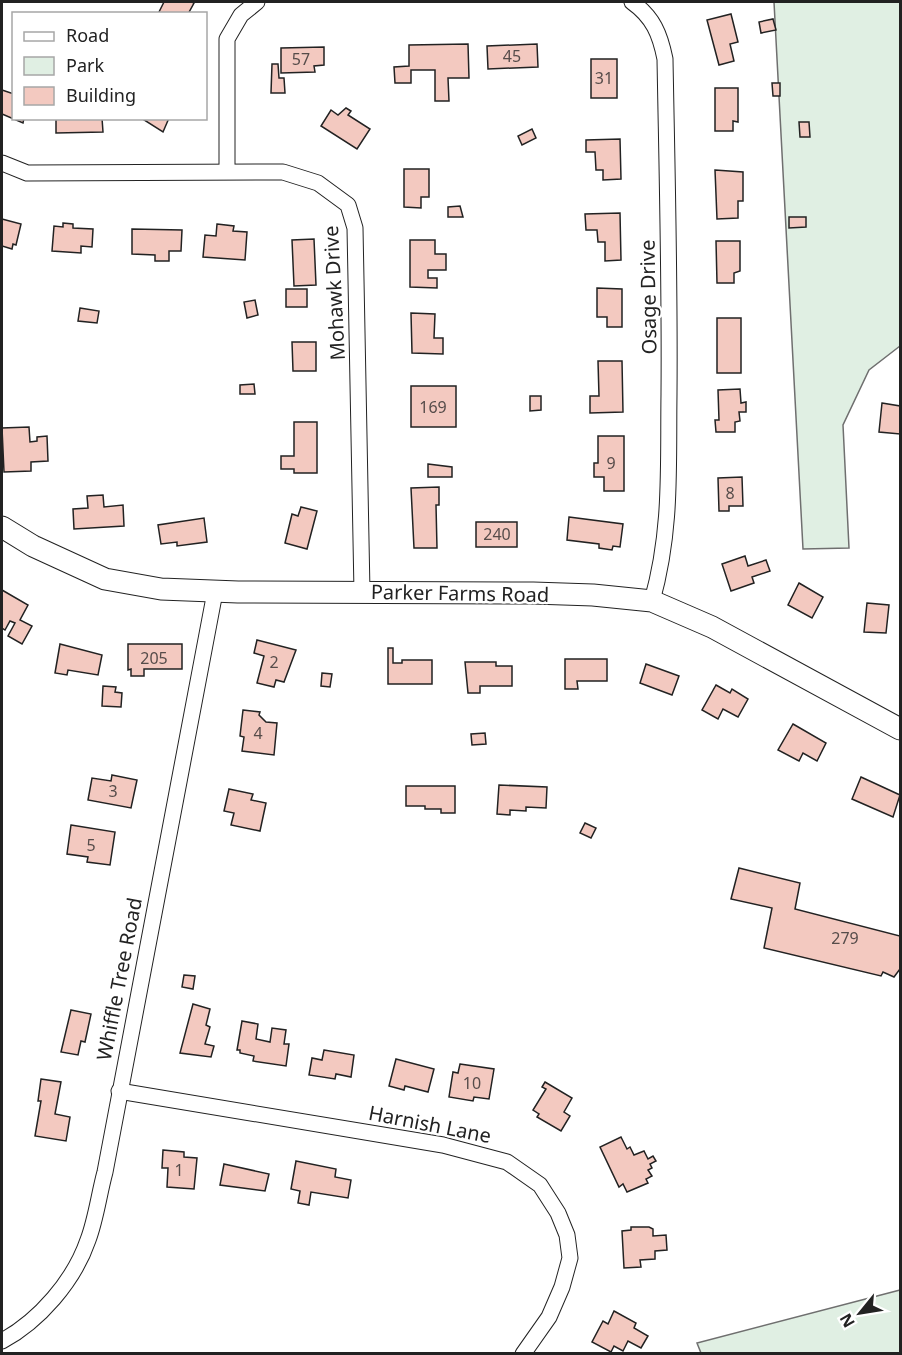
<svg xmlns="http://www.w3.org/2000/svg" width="902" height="1355" viewBox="0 0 902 1355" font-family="'Noto Sans',sans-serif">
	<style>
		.green { fill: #e0efe3; stroke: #6f6f6f; stroke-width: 1.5 }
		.building { fill: #f3c9c0; stroke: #222; stroke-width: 1.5 }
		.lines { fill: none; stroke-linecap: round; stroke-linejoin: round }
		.street-casing { stroke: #222; stroke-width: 17 }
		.secondary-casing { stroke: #222; stroke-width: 23 }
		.street { stroke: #fff; stroke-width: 15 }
		.secondary { stroke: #fff; stroke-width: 21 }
		.labels { text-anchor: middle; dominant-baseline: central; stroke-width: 4.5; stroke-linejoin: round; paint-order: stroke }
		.number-label { font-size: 16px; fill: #564c4a }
		.street-label { font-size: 20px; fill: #222; stroke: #fff }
	</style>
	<rect width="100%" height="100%" fill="#fff"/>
	<!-- green -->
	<g class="green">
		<polygon points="774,2 900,2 900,346 869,370 843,425 849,548 803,549"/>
		<polygon points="900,1290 900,1353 701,1353 697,1343"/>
	</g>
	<!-- building -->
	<g class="building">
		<polygon points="164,2 192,2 194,3 188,14 158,14"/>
		<polygon points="731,14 738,42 730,44 734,61 719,65 707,20"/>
		<polygon points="773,19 776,30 761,33 759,22"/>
		<polygon points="468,44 469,78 448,78 449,101 435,101 435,70 411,70 411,83 395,83 394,67 409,66 409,45"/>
		<polygon points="537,44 538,67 488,69 487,46"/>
		<polygon points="324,47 324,65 314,66 315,72 281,73 281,48"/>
		<rect x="591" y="59" width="26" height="39"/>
		<polygon points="272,64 278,64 279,78 284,78 285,93 271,93"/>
		<polygon points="772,83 780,83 780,96 773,96"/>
		<polygon points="715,88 738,88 738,122 733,121 733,131 715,131"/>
		<polygon points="2,90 14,94 14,118 24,118 23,123 2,114"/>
		<polygon points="346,108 351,111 348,115 370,129 357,149 321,126 331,110 338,115"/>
		<polygon points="56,118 102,118 103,132 56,133"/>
		<polygon points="141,118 169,118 163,132"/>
		<polygon points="799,122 809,122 810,137 800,137"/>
		<polygon points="532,129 536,138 522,145 518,136"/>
		<polygon points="620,139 621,179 603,180 603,170 596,170 595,152 586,152 586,140"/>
		<polygon points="404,169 429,169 429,197 421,197 421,208 404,207"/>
		<polygon points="715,170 743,172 743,201 738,201 738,218 717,219"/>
		<polygon points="460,206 463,217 448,217 448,207"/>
		<polygon points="620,213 621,260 605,261 605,242 598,242 597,230 586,230 585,214"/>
		<polygon points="789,217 806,217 806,227 789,228"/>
		<polygon points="2,219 21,224 16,245 13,244 12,249 2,246"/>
		<polygon points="63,223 73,224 73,228 93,229 92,247 81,246 81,253 52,251 54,226 63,227"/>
		<polygon points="217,224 234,226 233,231 247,232 245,260 203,257 205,235 216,236"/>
		<polygon points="132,229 182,230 181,251 169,251 169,261 155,261 155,255 132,254"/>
		<polygon points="314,239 316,285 294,286 292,240"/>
		<polygon points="410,240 435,240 435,254 446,254 446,270 428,270 428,278 437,278 437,288 410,287"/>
		<polygon points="716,241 740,241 740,271 734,273 734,283 717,283"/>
		<polygon points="597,288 622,289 622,327 607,327 607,317 597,317"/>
		<rect x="286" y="289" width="21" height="18"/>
		<polygon points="255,300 258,315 247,318 244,302"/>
		<polygon points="80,308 99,311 97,323 78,321"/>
		<polygon points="411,313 435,314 434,338 443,338 443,354 412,353"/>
		<rect x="717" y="318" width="24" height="55"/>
		<polygon points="292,342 316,342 316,371 293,371"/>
		<polygon points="598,361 622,361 623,412 590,413 590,396 599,396"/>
		<polygon points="254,384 255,394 240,394 240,385"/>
		<rect x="411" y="386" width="45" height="41"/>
		<polygon points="740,389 741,403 746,402 746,412 739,412 740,421 735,422 735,432 716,432 715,420 719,420 718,390"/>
		<polygon points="530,396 541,396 541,410 530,411"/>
		<polygon points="882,403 900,406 900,434 879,432"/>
		<polygon points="294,422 317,422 317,473 294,473 294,469 281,469 281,456 294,456"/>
		<polygon points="29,427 30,442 37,441 37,437 47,436 48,461 31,462 31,471 4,472 2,428"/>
		<polygon points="598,436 624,436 624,491 604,491 604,477 594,477 594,463 598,463"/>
		<polygon points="428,464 452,467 452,477 428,477"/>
		<polygon points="742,477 743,506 729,506 729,511 719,511 718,478"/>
		<polygon points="439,487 439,505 436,505 437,548 414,548 411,488"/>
		<polygon points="103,495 104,507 123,505 124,526 74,529 73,509 88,508 87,496"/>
		<polygon points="301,507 317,511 307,549 285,543 292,514 298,516"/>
		<polygon points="569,517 623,524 620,547 613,546 612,550 599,548 599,544 567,540"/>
		<polygon points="204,518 207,542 177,546 177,542 161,544 158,525"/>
		<rect x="476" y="522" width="41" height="25"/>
		<polygon points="745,556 748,566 766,560 770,571 752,577 754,583 731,591 722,564"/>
		<polygon points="799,583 823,597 812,618 788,605"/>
		<polygon points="2,590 28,605 20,620 32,626 22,644 8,636 15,623 10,621 5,630 2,628"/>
		<polygon points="867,603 889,605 886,633 864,632"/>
		<polygon points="257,640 296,650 284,682 276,680 274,687 257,683 264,656 254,653"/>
		<polygon points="60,644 102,655 98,675 68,670 67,675 55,673"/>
		<polygon points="128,644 182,644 182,669 144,669 144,676 131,676 131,669 128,670"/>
		<polygon points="388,648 393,648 393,663 402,663 402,660 432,660 432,684 388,684"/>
		<polygon points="565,659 607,659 607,681 577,681 578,689 565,689"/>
		<polygon points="465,662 496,662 496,666 512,666 512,686 480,686 480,693 468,693"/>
		<polygon points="646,664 679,676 672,695 640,683"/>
		<polygon points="322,673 332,674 330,687 321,686"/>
		<polygon points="716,685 730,693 732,689 748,699 738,717 723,709 718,719 702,710"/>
		<polygon points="103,686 116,687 115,692 122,693 121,707 102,706"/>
		<polygon points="243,710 260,712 259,715 266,722 277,723 274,755 242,751 244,737 240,736"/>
		<polygon points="793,724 826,743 817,761 803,753 799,761 778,750"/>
		<polygon points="485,733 486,744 472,745 471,734"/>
		<polygon points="112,775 137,780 131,808 88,800 92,778 111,781"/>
		<polygon points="861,777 900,795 893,817 852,799"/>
		<polygon points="499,785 547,787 546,808 526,807 526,811 510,810 510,815 497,814"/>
		<polygon points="406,786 455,786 455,813 441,813 441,809 425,809 425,806 406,806"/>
		<polygon points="229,789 253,794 251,800 266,803 260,831 231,825 234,813 224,811"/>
		<polygon points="585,823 596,828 591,838 580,833"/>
		<polygon points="71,825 115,832 110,865 87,862 88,857 67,854"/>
		<polygon points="739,868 800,883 795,909 900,936 900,969 894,977 883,972 881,976 764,948 772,908 731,899"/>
		<polygon points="184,975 195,976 193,989 182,987"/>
		<polygon points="193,1004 210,1009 206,1025 210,1027 205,1044 214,1046 211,1057 180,1053"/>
		<polygon points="71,1010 91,1014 85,1042 81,1041 78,1055 61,1052"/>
		<polygon points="242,1021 258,1024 256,1039 270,1042 272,1028 286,1030 284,1044 289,1044 286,1066 253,1061 254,1056 240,1053 240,1050 237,1050"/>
		<polygon points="324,1050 354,1055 351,1077 336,1074 335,1079 309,1075 312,1058 322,1060"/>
		<polygon points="396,1059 434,1069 428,1092 405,1086 404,1090 389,1086"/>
		<polygon points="460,1064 494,1069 489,1099 474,1097 473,1101 449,1097 453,1072 458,1073"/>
		<polygon points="41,1079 61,1082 55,1114 70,1117 66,1141 35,1136 41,1101 38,1101"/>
		<polygon points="545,1082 572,1098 564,1112 570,1116 561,1131 537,1117 539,1114 533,1110 546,1089 542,1087"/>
		<polygon points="621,1137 627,1149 630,1147 634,1155 644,1151 648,1159 653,1156 656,1161 650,1164 652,1168 648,1170 652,1176 646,1179 648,1183 627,1192 623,1184 619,1187 600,1147"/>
		<polygon points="163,1150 184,1152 184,1157 197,1158 194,1189 167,1187 168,1168 162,1168"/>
		<polygon points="296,1161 336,1169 335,1177 351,1180 348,1198 311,1192 309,1205 298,1203 300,1191 291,1189"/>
		<polygon points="224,1164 269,1174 265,1191 220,1185"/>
		<polygon points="631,1227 649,1227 653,1229 653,1236 666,1235 667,1250 655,1251 655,1259 640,1260 641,1267 624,1268 622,1231 631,1230"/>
		<polygon points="614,1311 636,1323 634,1328 648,1336 641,1348 628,1341 623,1351 614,1346 611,1352 592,1342 603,1321 608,1324"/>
	</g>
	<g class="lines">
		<!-- street casing -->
		<g class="street-casing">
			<g id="street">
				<path d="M632 2C653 17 660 34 665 59 667 171 670 282 669 394 668 468 672 530 652 601"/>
				<polyline points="2,163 27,173 283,172 318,183 348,205 355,228 362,592"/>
				<polyline points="227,171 227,39 241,15 257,2"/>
				<polyline points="119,1091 443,1145 507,1162 540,1185 558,1213 567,1235 570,1258 562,1287 549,1317 523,1354"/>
				<path d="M2 1341C39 1321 74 1281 88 1240 96 1219 99 1194 105 1172L215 592"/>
			</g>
		</g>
		<!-- secondary casing -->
		<g class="secondary-casing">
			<polyline id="secondary" points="2,527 33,546 105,579 161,589 238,592 533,593 593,595 652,601 712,627 900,729"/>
		</g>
		<!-- street -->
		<use href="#street" class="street"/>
		<!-- secondary -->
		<use href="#secondary" class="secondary"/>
	</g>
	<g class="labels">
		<!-- number labels -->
		<g class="number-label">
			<text x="512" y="56">45</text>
			<text x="301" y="59">57</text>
			<text x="604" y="78">31</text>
			<text x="433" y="407">169</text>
			<text x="611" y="463">9</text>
			<text x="730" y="493">8</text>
			<text x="497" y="534">240</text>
			<text x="154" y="658">205</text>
			<text x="274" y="662">2</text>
			<text x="258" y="733">4</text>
			<text x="113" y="791">3</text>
			<text x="91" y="845">5</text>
			<text x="845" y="938">279</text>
			<text x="472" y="1083">10</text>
			<text x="179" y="1170">1</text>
		</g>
		<!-- street labels -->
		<g class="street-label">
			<text transform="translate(334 293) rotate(-93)">Mohawk Drive</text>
			<text transform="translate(648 297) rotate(-91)">Osage Drive</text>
			<text transform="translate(460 593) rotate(1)">Parker Farms Road</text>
			<text transform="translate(119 979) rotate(-79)">Whiffle Tree Road</text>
			<text transform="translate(430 1124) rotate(11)">Harnish Lane</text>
		</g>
	</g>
	<!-- border -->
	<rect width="902" height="1355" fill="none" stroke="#222222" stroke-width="6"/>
	<!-- legend -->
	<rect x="12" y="12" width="195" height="108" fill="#ffffff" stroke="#a7a7a7" stroke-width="1.5"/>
	<rect x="24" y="32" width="30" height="9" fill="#ffffff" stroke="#a7a7a7" stroke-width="1.5"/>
	<text x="66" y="42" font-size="18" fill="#222222">Road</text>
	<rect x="24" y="57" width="30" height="18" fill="#e0efe3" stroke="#a7a7a7" stroke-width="1.5"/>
	<text x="66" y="72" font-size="18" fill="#222222">Park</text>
	<rect x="24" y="87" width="30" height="18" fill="#f3c9c0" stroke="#a7a7a7" stroke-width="1.5"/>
	<text x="66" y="102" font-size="18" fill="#222222">Building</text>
	<!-- north arrow -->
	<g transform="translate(860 1313) rotate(240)" stroke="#ffffff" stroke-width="4.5" paint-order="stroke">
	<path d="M0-4.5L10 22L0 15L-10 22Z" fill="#222222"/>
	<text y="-9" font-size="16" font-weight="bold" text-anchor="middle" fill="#222222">N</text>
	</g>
</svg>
